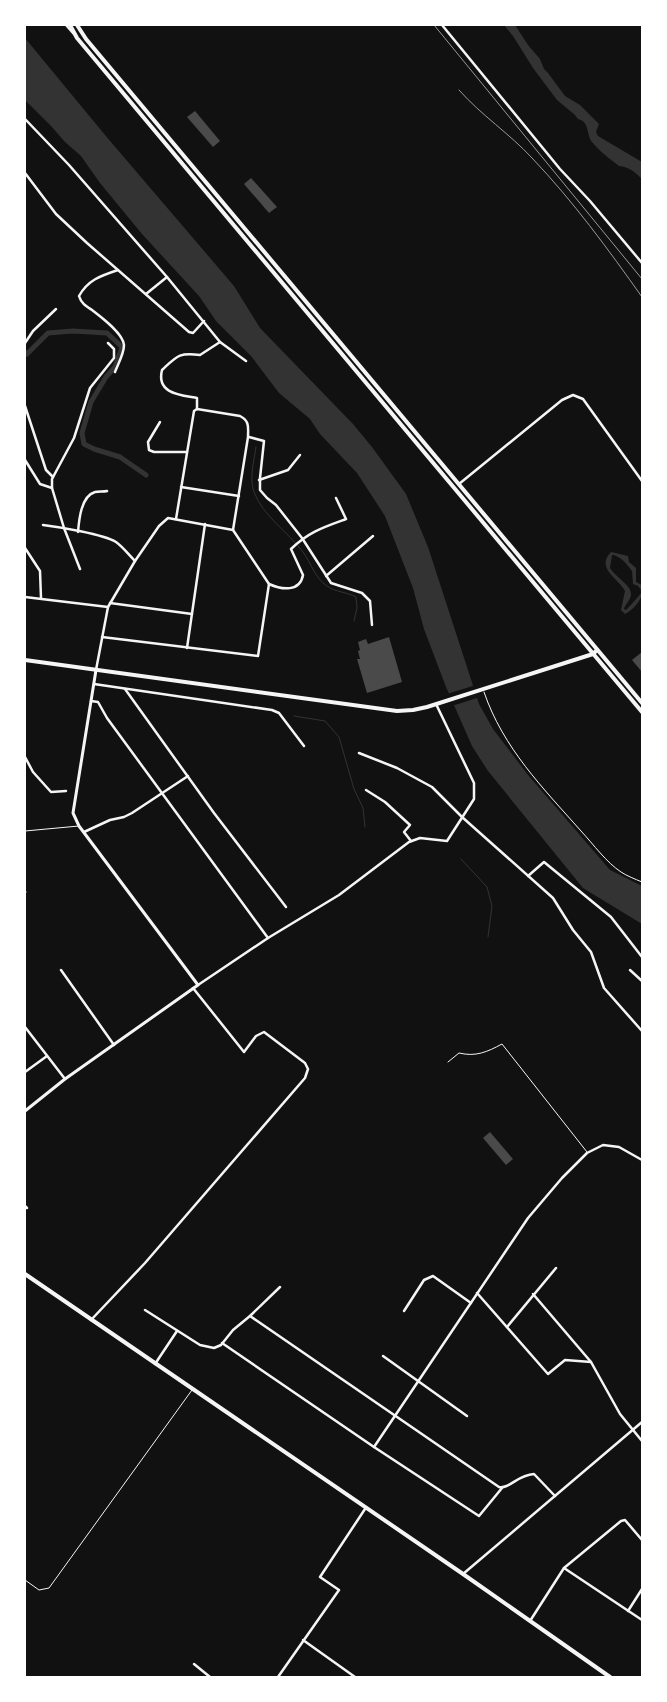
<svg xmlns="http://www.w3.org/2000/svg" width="667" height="1702" viewBox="0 0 667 1702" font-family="Barlow,sans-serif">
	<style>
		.water { fill: #333 }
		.pier { fill: #111 }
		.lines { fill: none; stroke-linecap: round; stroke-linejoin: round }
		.stream { stroke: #333; stroke-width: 1 }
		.canal { stroke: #333; stroke-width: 5 }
		.building { fill: #4a4a4a }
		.path { stroke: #f5f5f5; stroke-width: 1 }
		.service { stroke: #f5f5f5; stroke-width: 1 }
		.minor { stroke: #f5f5f5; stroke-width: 2.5 }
		.tertiary { stroke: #f5f5f5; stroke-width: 3 }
		.secondary { stroke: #f5f5f5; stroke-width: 4 }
		.primary { stroke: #f5f5f5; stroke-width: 4 }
		.rail { stroke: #9a9a9a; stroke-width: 1 }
	</style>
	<rect width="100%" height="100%" fill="#111"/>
	<!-- water -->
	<g class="water">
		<path d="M504 25H515L528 45 540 59 544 69 548 73 565 96 580 105 599 124 596 132 598 136 642 162V179C635 172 629 167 619 166 610 159 599 151 592 142 586 134 590 122 578 119L575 115 557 100 533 68 513 36Z"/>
		<polygon points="25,38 105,135 234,286 260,328 353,424 372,447 406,494 428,547 479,704 493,729 528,775 610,870 642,886 642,924 583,888 488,771 472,746 446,687 424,629 413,588 385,516 357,473 320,434 310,419 279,393 251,356 216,321 199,296 142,234 100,183 81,156 65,142 51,126 26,101"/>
		<path d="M611 552 628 556 629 562 636 568V582L642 585V591L638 586 633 584 632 571C626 563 623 559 614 555H612L610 568C615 577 632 585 631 595 630 601 625 604 624 609L626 610C632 604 637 598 642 592 642 600 633 610 625 614L621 610 625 591C619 579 595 568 611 552Z"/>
	</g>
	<!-- pier -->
	<polygon class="pier" points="476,685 480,697 452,706 447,694"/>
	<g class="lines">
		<!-- stream -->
		<g class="stream">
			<path d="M256 447C254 461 249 478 254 492 263 516 288 532 303 552 311 563 315 578 327 586 335 592 347 592 356 597L357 608 354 621"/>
			<polyline points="294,716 325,721 339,737 354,789 363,808 365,827"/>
			<polyline points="461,859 487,887 492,906 488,937"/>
		</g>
		<!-- canal -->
		<polyline class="canal" points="25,352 27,354 48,333 73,331 107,333 122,347 115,367 106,377 91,402 82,433 84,444 94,449 120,457 146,475"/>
	</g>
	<!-- building -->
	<g class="building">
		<polygon points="195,111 220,141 213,147 187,117"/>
		<polygon points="251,178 277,207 269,213 244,184"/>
		<polygon points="389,637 402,682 367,693 357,659 360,659 358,651 360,650 358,642 366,639 368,644"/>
		<polygon points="642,652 642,672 632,660"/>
		<polygon points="490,1132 513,1159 506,1165 483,1138"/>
	</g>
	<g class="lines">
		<!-- path -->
		<path class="path" d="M484 692C503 748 543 788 581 831 594 845 606 862 621 872 627 876 635 879 642 882"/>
		<!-- service -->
		<g class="service">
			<polyline points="25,831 79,826"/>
			<polyline points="25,889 26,892"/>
			<path d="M448 1062 459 1053C476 1057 487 1052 502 1044L587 1152"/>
			<polyline points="25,1580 39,1590 49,1588 192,1390"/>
		</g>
		<!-- minor -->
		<g class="minor">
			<polyline points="66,25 73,33"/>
			<polyline points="442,25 560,169 590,201 642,263"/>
			<polyline points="25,119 69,165 167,277 220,342 246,361"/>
			<polyline points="25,173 56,214 87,243 189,332 193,333 204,321"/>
			<polyline points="146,294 167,277"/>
			<polyline points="25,343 33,331 56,309"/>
			<path d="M115 372C118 364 124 354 124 345 123 333 101 317 92 310 86 306 81 303 79 296 88 280 100 276 118 270"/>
			<polyline points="25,406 46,470 53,477"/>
			<path d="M197 409V398C181 395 156 394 162 370 177 356 179 352 200 355L220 342"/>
			<polyline points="160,422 148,442 149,450 154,452 186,452"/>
			<polyline points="249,437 264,441 260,478 260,490 267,498 276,505 302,538 331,583 362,593 370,601 372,625"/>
			<polyline points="25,460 40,484 52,488"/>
			<polyline points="259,480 288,470 300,455"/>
			<polyline points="459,484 562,400 573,395 583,399 642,481"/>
			<polyline points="181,487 239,496"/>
			<path d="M176 519 194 411 197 409 240 416C250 421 248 428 248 437L233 530"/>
			<path d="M43 525C59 527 103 534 116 542 123 547 129 555 135 561"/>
			<path d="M78 532C79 520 81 496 95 492 98 491 104 492 107 491"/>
			<polyline points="25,548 40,571 41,598"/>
			<polyline points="80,569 64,528 52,488 52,479 74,438 90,388 114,358 114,349 108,343"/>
			<polyline points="326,576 373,536"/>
			<polyline points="25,597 108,607"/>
			<polyline points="110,603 192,614"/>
			<polyline points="102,637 258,656 269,584"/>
			<polyline points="187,648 205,524"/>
			<path d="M96 670 108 607 135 561 159 526 168 518 233 530 269 584C282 590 300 592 303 575L291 549C308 532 324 527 346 519L336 498"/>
			<polyline points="94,684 272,710 279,713 304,746"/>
			<polyline points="125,689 214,813 286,907"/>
			<polyline points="91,701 98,702 107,718 268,938"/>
			<polyline points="359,753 397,768 432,787 462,817 553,898 573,930 591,952 604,988 642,1031"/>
			<polyline points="25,757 33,772 51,792 66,791"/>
			<polyline points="366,790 385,802 410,825 404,832 411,841"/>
			<polyline points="84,832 110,820 124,817 132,813 188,776"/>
			<polyline points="528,876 544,862 611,917 642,957"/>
			<polyline points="61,970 114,1045"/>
			<polyline points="630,970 642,981"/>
			<polyline points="198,985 268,938 339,895 409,842 420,838 447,841 474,799 474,783 436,704"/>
			<polyline points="25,1027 65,1079"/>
			<polyline points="25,1072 47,1056"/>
			<polyline points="25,1206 27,1208"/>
			<polyline points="477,1293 548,1374 565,1360 591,1362"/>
			<polyline points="533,1294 591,1362 620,1414 642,1441"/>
			<polyline points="145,1310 200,1345 214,1348 221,1345 233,1330 250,1316 280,1287"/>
			<polyline points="404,1311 424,1280 433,1276 471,1303"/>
			<path d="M250 1316 499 1487C510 1489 517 1475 534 1474L555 1496"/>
			<polyline points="91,1320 145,1263 305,1078 308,1069 305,1063 264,1032 256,1036 244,1052 193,988"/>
			<polyline points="507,1327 556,1268"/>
			<polyline points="222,1343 374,1447 479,1516 502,1488"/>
			<polyline points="383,1356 467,1416"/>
			<polyline points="155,1364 177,1331"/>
			<polyline points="374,1447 528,1218 562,1178 587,1153 603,1145 619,1147 642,1160"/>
			<polyline points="564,1568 642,1620"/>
			<polyline points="463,1574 642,1422"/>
			<polyline points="628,1611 642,1589"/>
			<polyline points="530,1621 564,1568 621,1521 625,1520 642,1540"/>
			<polyline points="303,1640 355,1677"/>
			<polyline points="194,1664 210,1677"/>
			<polyline points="278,1677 339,1590 320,1577 365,1509"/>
		</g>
		<!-- tertiary -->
		<polyline class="tertiary" points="25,1111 65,1079 198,985 79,826 73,813 96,670"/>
		<!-- secondary -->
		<g class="secondary">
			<polyline points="25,660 397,711 413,710 427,707 593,654 597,650"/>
			<polyline points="25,1274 463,1574 610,1677"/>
		</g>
		<!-- primary -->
		<g class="primary">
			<polyline points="70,25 77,38 642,712"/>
			<polyline points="77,25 86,39 642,703"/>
		</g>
		<!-- rail -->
		<g class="rail">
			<polyline points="434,25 642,279"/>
			<path d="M459 90C481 115 510 134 532 158 573 201 608 249 642 297"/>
		</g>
	</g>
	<!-- border -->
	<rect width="667" height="1702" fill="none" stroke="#ffffff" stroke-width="52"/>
</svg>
